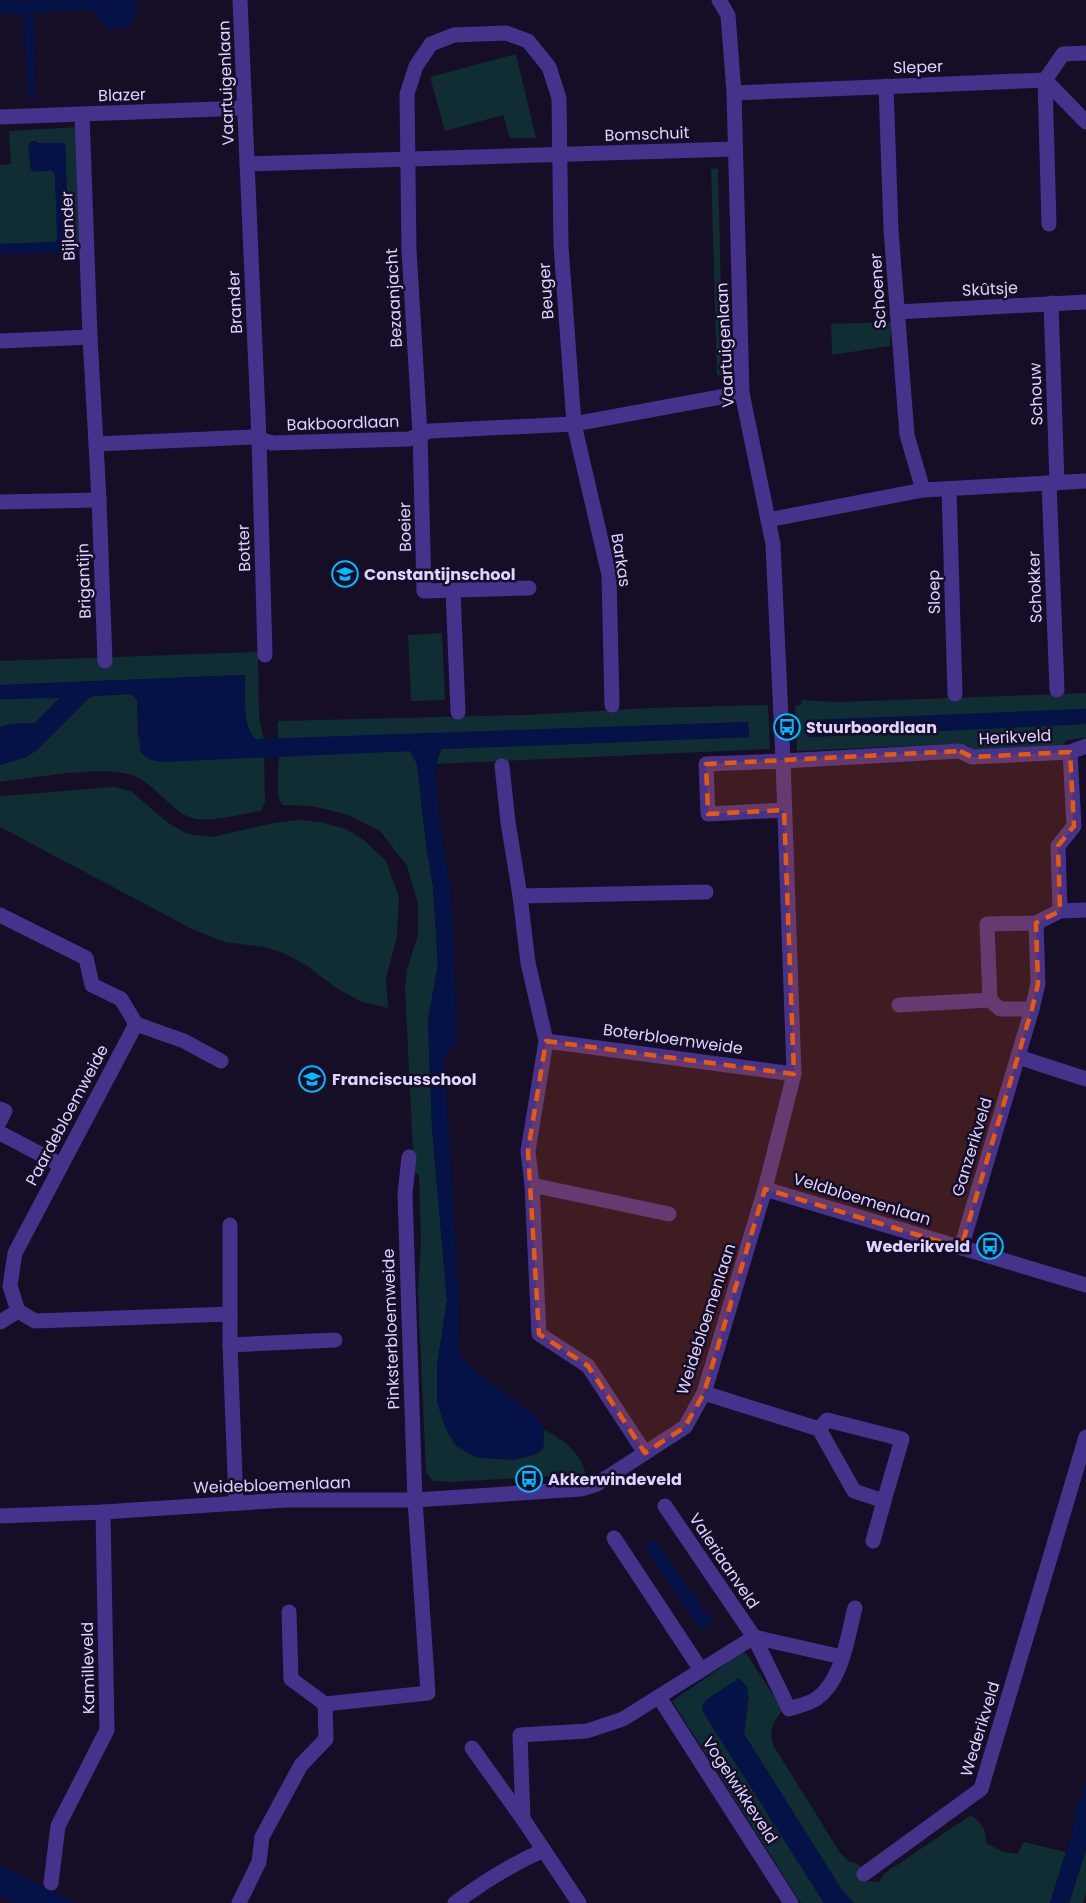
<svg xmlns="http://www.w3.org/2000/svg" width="1086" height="1903" viewBox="0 0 1086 1903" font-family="Poppins,sans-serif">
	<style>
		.green { fill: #0f2d32 }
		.water { fill: #041248 }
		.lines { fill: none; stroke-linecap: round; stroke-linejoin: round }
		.minor { stroke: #45328b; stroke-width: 15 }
		.tertiary { stroke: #45328b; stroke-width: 15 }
		.marked { fill: #e8590c; fill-opacity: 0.2; stroke: #e8590c; stroke-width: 4.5; stroke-dasharray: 12 8; stroke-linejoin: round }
		.labels { text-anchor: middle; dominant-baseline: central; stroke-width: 5; stroke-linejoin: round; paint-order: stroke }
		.street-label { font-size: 16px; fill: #dfd3ff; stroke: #160d27 }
		.poi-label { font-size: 16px; font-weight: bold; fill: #dfd3ff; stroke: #160d27; text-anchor: start }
	</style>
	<rect width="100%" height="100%" fill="#160d27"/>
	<!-- green -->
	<g class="green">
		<polygon points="516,54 536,138 510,138 503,115 445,131 430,77"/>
		<polygon points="76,127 81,250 69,252 65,143 37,144 37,141 31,142 30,168 33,171 51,170 55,174 58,239 55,242 0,244 0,165 11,164 9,131"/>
		<polygon points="718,168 723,376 717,375 711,169"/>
		<polygon points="892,322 890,346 832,355 831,324"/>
		<polygon points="442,633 445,700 411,701 408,635"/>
		<path d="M258 652 259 716 264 740C261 740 257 740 254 738 242 731 246 689 244 675L0 685V661Z"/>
		<polygon points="1086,693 1086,709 809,721 810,737 1086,724 1086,738 1066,740 1063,745 975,751 967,745 950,744 797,751 795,706 801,705 802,700 838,702"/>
		<path d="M129 694 134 696 137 700 138 737 230 758 264 757 265 802 261 811C242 814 210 823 192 818 168 810 155 781 128 774 95 766 35 778 0 782V765L26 757 37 750 89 698 94 696Z"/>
		<polygon points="59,697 59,699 35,723 10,724 0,727 0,699"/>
		<polygon points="768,705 770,749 435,764 442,749 749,737 748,722 278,739 278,721 524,715 651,708"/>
		<path d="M410 751 417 764 426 844 433 886 438 964 428 1020 432 1128 447 1300 437 1366V1401L445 1427 475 1457 514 1460 543 1449 544 1430C564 1439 580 1453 586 1474L452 1482 433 1481 426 1472 418 1291 421 1242 419 1175 409 1170 413 1152 405 988 407 969 418 935V904L407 866 380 831 348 815 329 810 311 806 283 805C274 796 279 769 279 755Z"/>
		<polygon points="114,787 131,791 168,823 188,834 212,837 274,823 300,820 320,822 346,829 365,841 386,861 399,897 397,937 386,978 388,1008 362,1002 336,988 306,965 283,953 265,947 224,942 192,929 0,827 0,796"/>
		<path d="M742 1653H746L783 1710C773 1722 769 1729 773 1745L839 1851 847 1860 861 1866 860 1869 864 1881 879 1882 885 1873 971 1815C982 1823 986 1829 986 1843L1004 1852 1017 1854 1024 1842 1066 1852 1050 1903H854L842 1890 744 1734 749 1695 702 1710 824 1903H801L672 1701Z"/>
		<polygon points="1086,1849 1086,1893 1083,1903 1069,1903"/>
	</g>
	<!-- water -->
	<g class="water">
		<polygon points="138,0 135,18 130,26 108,30 95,13 87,9 34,13 35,100 29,100 23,14 0,14 0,1"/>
		<polygon points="34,141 37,141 37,143 65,143 69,252 0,254 0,244 55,242 57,239 55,174 52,170 35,172 31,169 28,146 31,142"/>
		<path d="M245 675C245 693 242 728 256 739L748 722 749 737 442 749 438 757 435 772 442 841 451 889 457 1042 444 1055 458 1290 459 1354 478 1374 532 1413 544 1429 543 1449 537 1454 514 1460 475 1457 455 1445 445 1427 437 1401V1366L447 1300 432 1128 428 1020 438 964 433 886 426 844 417 764 410 751 162 762C152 760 146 760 140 751L137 700 134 696 129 694 94 696 89 698 37 750 26 757 0 765V727L11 724 35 723 60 698 0 699V685Z"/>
		<polygon points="1086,709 1086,724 809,737 809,720"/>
		<polygon points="655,1540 713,1622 701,1630 645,1548 650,1541"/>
		<polygon points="739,1678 748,1688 744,1734 842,1890 854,1903 824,1903 702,1710 703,1704 706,1700"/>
		<polygon points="1086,1780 1086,1849 1069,1903 1050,1903 1075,1823 1075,1816 1074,1815 1079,1799 1081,1799"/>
		<polygon points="0,1865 75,1903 14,1903 0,1896"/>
	</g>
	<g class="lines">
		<!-- minor -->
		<g class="minor">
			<polyline points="240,0 259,439 265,655"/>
			<polyline points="719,0 728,15 734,93 742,393 773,544 783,761 960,751 972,757 1070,752 1086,746"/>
			<polyline points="886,86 891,230 907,435 923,490"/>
			<polyline points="734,93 1045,80 1086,122"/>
			<polyline points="82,114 90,337 96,444"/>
			<polyline points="0,117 245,108"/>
			<polyline points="247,164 735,149"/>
			<polyline points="1049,224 1045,80 1063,54 1086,53"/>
			<polyline points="1051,303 1057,483"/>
			<polyline points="897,312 1086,302"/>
			<polyline points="0,341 90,337"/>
			<polyline points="1049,483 1057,690"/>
			<polyline points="949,489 955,694"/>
			<polyline points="99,500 105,661"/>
			<polyline points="0,502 99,500 96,444 252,437 272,443 409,439 430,431 574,424 742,393"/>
			<polyline points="768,520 923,490 1086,481"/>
			<polyline points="529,588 424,591 420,434 409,250 407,94 416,66 431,44 454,35 506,33 528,41 549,67 559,98 561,246 574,424 609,575 612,705"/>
			<polyline points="453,590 458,712"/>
			<polyline points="502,766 508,822 520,896 528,963 546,1041 528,1151 532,1185 539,1334 588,1366 645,1453"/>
			<polyline points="520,896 706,892"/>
			<polyline points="1060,911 1058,846 1074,826 1070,752"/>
			<polyline points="0,915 86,958 92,985 121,999 136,1024"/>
			<polyline points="990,1000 1000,1009 1032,1009"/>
			<polyline points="899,1005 990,1000 987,924 1036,923 1060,911 1086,910"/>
			<polyline points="546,1041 794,1074"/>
			<polyline points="1018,1057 1086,1079"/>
			<polyline points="221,1061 184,1041 136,1024 15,1253 10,1286 18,1311 35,1321 230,1314"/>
			<polyline points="0,1109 5,1111 0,1121"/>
			<polyline points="0,1133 61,1165"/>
			<polyline points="532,1185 669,1214"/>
			<polyline points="765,1189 794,1074 783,761 706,764 708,814 784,810"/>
			<polyline points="230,1225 230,1345 236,1503"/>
			<polyline points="961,1248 1032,1009 1038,984 1036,923"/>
			<polyline points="0,1322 18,1311"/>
			<polyline points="230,1345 335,1340"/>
			<polyline points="704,1393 819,1429 827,1420 902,1439 884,1501"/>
			<polyline points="819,1429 854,1491 884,1501 873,1541"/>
			<path d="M665 1506 754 1637 789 1709C797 1706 809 1704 816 1699 843 1680 847 1638 855 1608"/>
			<polyline points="614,1538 701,1670"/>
			<polyline points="659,1697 791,1903"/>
			<polyline points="325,1704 428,1693 415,1500 405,1194 409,1157"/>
			<polyline points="472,1748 523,1819 579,1903"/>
			<polyline points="523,1819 520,1735 587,1731 623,1719 754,1637 842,1657"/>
			<polyline points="864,1874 981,1789 1086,1437"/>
			<polyline points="51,1883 58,1826 107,1730 103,1512"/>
			<polyline points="239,1903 259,1862 262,1837 301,1765 326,1739 325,1704 291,1679 289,1612"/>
			<path d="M455 1903C483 1882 512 1864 544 1850"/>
		</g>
		<!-- tertiary -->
		<polyline class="tertiary" points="0,1516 103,1512 286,1500 415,1500 581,1489 597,1484 685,1427 704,1393 765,1189 1086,1285"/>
	</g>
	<!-- marked area -->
	<path class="marked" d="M960 751 972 757 1070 752 1074 826 1058 846 1060 911 1036 923 1038 984 1032 1009 961 1248 765 1189 704 1393 685 1427 645 1453 588 1366 539 1334 528 1151 546 1041 794 1074 784 810 708 814 706 764Z"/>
	<!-- icons -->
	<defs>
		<g id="school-ring" transform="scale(1.35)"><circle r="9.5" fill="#160d27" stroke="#00bafe" stroke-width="1.5"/><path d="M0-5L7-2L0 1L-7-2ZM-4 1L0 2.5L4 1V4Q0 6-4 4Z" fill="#00bafe"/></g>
		<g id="bus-ring" transform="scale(1.35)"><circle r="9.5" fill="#160d27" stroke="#00bafe" stroke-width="1.5"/><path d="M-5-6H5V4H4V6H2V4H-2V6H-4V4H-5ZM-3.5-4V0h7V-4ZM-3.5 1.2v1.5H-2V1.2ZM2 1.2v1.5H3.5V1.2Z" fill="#00bafe"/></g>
	</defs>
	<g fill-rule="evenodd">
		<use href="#school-ring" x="345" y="574"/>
		<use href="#bus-ring" x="787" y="727"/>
		<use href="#school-ring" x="312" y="1079"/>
		<use href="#bus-ring" x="990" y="1246"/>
		<use href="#bus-ring" x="529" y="1479"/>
	</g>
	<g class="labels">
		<!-- street labels -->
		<g class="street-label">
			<text transform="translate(918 67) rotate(-2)">Sleper</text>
			<text transform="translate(226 83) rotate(-92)">Vaartuigenlaan</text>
			<text transform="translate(122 95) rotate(-2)">Blazer</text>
			<text transform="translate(647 134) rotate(-2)">Bomschuit</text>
			<text transform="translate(68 226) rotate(-92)">Bijlander</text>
			<text transform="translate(990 289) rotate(-3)">Skûtsje</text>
			<text transform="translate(546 291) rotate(-94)">Beuger</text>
			<text transform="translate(878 291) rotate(-94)">Schoener</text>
			<text transform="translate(394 298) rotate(-93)">Bezaanjacht</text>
			<text transform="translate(235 302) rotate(-93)">Brander</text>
			<text transform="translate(725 345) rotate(-93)">Vaartuigenlaan</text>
			<text transform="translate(1036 394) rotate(-92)">Schouw</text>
			<text transform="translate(343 423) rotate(-2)">Bakboordlaan</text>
			<text transform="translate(405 527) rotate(-91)">Boeier</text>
			<text transform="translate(244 548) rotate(-92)">Botter</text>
			<text transform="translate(621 560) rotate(81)">Barkas</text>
			<text transform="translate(84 581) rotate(-92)">Brigantijn</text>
			<text transform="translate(1035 587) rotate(-92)">Schokker</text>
			<text transform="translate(934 592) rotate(-91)">Sloep</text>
			<text transform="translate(1015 737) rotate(-3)">Herikveld</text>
			<text transform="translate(673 1039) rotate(8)">Boterbloemweide</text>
			<text transform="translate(67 1115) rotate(-62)">Paardebloemweide</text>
			<text transform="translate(972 1147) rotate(-73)">Ganzerikveld</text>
			<text transform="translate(862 1199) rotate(17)">Veldbloemenlaan</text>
			<text transform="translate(706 1319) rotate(-72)">Weidebloemenlaan</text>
			<text transform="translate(391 1329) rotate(-92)">Pinksterbloemweide</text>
			<text transform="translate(272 1485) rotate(-2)">Weidebloemenlaan</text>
			<text transform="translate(724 1561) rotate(56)">Valeriaanveld</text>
			<text transform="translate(88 1668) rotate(-91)">Kamilleveld</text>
			<text transform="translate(980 1729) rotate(-73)">Wederikveld</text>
			<text transform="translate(740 1790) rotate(57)">Vogelwikkeveld</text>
		</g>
		<!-- poi labels -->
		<g class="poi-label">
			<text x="364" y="574">Constantijnschool</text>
			<text x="806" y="727">Stuurboordlaan</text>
			<text x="332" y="1079">Franciscusschool</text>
			<text x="970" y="1246" text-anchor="end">Wederikveld</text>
			<text x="548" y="1479">Akkerwindeveld</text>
		</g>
	</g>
</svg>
